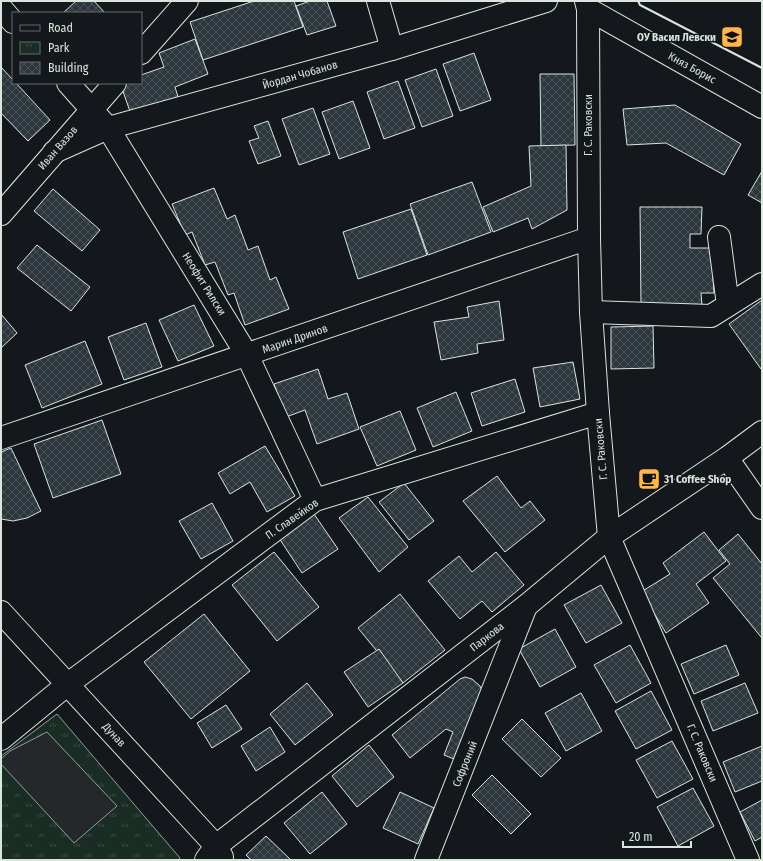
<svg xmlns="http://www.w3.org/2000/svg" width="763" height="861" viewBox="0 0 763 861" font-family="'Fira Sans Condensed',sans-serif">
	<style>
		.park { fill: url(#park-tufts); stroke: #939e99 }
		.parking { fill: #24282b; stroke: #939e99 }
		.building { fill: url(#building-cross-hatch); stroke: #d8e6dc }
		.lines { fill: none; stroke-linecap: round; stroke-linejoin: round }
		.minor-casing { stroke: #d8e6dc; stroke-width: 24 }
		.minor { stroke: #14181c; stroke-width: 22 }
		.wall { stroke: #d8e6dc; stroke-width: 2 }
		.labels { text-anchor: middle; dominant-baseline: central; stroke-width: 3; stroke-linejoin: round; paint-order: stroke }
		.poi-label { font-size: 11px; font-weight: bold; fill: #d8e6dc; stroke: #14181c; text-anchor: end }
		.street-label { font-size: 11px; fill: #d8e6dc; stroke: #14181c }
	</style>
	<defs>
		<pattern id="park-tufts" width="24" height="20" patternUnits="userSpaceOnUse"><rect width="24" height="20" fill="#1a2d24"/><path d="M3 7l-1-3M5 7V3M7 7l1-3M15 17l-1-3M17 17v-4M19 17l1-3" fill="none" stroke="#3b4b43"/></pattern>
		<pattern id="building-cross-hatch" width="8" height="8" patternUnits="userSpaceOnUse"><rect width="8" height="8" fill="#2c363c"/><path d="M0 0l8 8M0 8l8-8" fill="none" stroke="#4a5358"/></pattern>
	</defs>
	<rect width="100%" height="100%" fill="#14181c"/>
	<!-- park -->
	<polygon class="park" points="57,714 180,858 179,860 1,860 1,756"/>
	<!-- parking -->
	<polygon class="parking" points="47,732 117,806 74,843 1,764 1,759 10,751"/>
	<!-- building -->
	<g class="building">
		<polygon points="76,1 94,1 105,13 63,13"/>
		<polygon points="254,1 294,1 303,27 203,60 190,22"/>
		<polygon points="310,1 327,1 336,26 307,35 296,6"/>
		<polygon points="195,39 208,74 175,87 179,100 132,117 120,83 141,83 141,75 164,67 159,53"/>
		<polygon points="474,53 491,100 460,111 443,64"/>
		<polygon points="1,67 13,80 13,83 16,83 50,120 28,141 1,113"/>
		<polygon points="436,69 453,116 422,127 405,80"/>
		<polygon points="540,74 574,74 575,145 541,146"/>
		<polygon points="398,81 415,128 384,139 367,92"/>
		<polygon points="353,101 370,148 339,159 322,112"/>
		<polygon points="675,105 741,144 724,175 666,143 627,145 623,109"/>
		<polygon points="313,108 330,154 299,165 282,119"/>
		<polygon points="268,121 281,156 258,164 249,141 259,138 254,126"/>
		<polygon points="566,145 567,210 532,229 528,218 493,232 483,207 531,186 529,146"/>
		<polygon points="762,171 762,203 748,195"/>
		<polygon points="472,182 491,232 428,255 410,204"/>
		<polygon points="214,188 227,219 235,215 248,250 258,246 270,280 276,277 289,309 245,325 234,293 228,295 215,262 205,265 192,232 185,235 172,204"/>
		<polygon points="53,189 100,230 82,251 34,211"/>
		<polygon points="640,207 702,207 701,234 690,234 690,248 711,248 714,293 701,293 702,306 641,306"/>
		<polygon points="411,209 427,255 358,279 343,232"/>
		<polygon points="37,245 90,287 71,311 17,268"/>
		<polygon points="762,300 762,368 761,369 729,324"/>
		<polygon points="499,301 504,340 477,344 478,353 441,360 434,322 469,317 467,307"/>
		<polygon points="194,305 214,346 178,361 159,320"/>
		<polygon points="1,314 17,333 1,348"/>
		<polygon points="146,323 162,367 124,380 108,337"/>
		<polygon points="653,326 654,368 611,369 611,327"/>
		<polygon points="85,341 102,384 42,408 25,365"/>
		<polygon points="573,362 580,399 540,407 533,368"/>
		<polygon points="318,369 328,399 347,393 359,429 317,444 305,410 286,417 274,384"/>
		<polygon points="515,379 525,412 482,426 471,393"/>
		<polygon points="456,392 472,431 433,447 417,408"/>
		<polygon points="400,411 416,450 377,466 360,427"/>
		<polygon points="102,420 121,474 53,498 34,444"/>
		<polygon points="265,446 295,496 267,512 250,482 230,494 218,473"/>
		<polygon points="11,448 41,511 27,518 13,521 1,519 1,452"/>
		<polygon points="497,476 521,508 530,501 545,520 505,552 463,501"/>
		<polygon points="404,483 434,521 409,540 379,502"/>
		<polygon points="368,497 408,547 379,572 339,518"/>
		<polygon points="212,503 233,541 201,559 179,521"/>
		<polygon points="314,514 338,549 302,573 279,538"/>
		<polygon points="704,532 726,561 696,584 709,603 666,633 641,592 670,574 663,563"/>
		<polygon points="738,534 762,564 762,636 761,637 713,578 730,564 719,550"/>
		<polygon points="274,552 319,607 277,641 232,585"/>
		<polygon points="496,552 524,585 492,612 482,601 460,619 428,581 459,556 472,572"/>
		<polygon points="601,585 622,623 586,643 564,605"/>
		<polygon points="400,594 445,650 403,683 358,628"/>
		<polygon points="204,614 250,671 191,719 144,662"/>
		<polygon points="555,629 576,667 540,687 519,649"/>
		<polygon points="630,645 651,683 616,703 594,665"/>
		<polygon points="726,645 739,675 694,694 681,664"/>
		<polygon points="379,649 403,683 368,707 344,672"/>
		<polygon points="465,677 472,679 480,686 482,690 454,759 444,755 453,732 446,729 410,758 392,735 460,679"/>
		<polygon points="307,683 333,715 295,745 270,714"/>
		<polygon points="745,683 758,713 713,731 701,701"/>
		<polygon points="651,691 672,730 636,749 615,711"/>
		<polygon points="581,693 602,731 566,751 545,713"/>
		<polygon points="226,705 242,729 212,748 197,723"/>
		<polygon points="522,719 561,758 541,777 502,739"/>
		<polygon points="270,727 285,752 256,771 241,746"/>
		<polygon points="672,741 693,779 657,798 636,760"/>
		<polygon points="369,745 394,777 357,807 332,776"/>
		<polygon points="762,746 762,781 735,792 723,762"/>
		<polygon points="492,775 531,814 511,834 472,795"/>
		<polygon points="693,788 714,826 678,846 657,807"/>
		<polygon points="322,792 347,824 310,854 284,823"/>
		<polygon points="400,792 434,808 418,844 383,828"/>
		<polygon points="762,800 762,837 755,841 740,812"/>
		<polygon points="266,836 291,860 251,860 246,855"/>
	</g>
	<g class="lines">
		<!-- minor casing -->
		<g class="minor-casing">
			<g id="minor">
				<polyline points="378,1 392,49"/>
				<polyline points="586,1 588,9 589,238 591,312 598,413 609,537 748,860"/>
				<polyline points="1,8 13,22"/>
				<polyline points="588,9 762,107"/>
				<polyline points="141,53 187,1"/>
				<polyline points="68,83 108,128 247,355 315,500"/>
				<polyline points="54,152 108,128 392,49 546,1"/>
				<polyline points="1,214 115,83"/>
				<polyline points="719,237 728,305"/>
				<polyline points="591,312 711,316 762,284"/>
				<polyline points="1,438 589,238"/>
				<polyline points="727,458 762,508"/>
				<polyline points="1,612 216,846 222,857"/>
				<polyline points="1,739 68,684 315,500 598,413"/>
				<polyline points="206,860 216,846 526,606 609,537 727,458 762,432"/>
				<polyline points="426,860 526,606"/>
			</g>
		</g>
		<!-- minor -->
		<use href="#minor" class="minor"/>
		<!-- wall -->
		<polyline class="wall" points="638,1 640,5 762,68"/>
	</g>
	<!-- icons -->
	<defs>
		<g id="school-square" transform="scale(1.15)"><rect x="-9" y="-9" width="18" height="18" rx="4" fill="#ffb74d" stroke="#14181c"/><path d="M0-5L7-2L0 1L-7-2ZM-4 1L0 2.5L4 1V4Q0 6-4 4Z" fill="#111"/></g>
		<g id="cafe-square" transform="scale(1.15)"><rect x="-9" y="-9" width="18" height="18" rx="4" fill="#ffb74d" stroke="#14181c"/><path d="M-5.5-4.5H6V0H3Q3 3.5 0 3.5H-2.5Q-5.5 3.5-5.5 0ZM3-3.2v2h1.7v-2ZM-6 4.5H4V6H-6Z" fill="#111"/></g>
	</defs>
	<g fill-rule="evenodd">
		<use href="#school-square" x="732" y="37"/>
		<use href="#cafe-square" x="649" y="479"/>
	</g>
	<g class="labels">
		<!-- poi labels -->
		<g class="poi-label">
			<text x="716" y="37">ОУ Васил Левски</text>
			<text x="664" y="479" text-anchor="start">31 Coffee Shop</text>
		</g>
		<!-- street labels -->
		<g class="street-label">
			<text transform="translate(692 68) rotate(29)">Княз Борис</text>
			<text transform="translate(300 75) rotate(-16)">Йордан Чобанов</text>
			<text transform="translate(588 125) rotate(-90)">Г. С. Раковски</text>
			<text transform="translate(58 148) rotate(-49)">Иван Вазов</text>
			<text transform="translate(204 284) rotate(58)">Неофит Рилски</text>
			<text transform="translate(295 339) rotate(-19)">Марин Дринов</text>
			<text transform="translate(601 449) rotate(-95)">Г. С. Раковски</text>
			<text transform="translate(292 519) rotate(-35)">П. Славейков</text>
			<text transform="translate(487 637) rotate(-38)">Паркова</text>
			<text transform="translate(114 735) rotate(48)">Дунав</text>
			<text transform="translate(702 753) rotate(67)">Г. С. Раковски</text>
			<text transform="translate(465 764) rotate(-68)">Софроний</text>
		</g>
	</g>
	<!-- border -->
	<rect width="763" height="861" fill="none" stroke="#d8e6dc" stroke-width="4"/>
	<!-- legend -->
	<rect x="12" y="12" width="130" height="72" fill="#14181c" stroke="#626a69"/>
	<rect x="20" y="25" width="20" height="6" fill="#14181c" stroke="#626a69"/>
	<text x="48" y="32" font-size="12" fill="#d8e6dc">Road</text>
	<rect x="20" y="42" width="20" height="12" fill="url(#park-tufts)" stroke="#626a69"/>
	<text x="48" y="52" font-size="12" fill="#d8e6dc">Park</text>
	<rect x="20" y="62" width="20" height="12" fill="url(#building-cross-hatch)" stroke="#626a69"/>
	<text x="48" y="72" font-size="12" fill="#d8e6dc">Building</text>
	<!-- scale -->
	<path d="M623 841v6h68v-6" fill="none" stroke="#d8e6dc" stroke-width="2"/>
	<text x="629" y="841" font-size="12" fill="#d8e6dc" stroke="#14181c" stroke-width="3" paint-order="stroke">20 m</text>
</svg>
